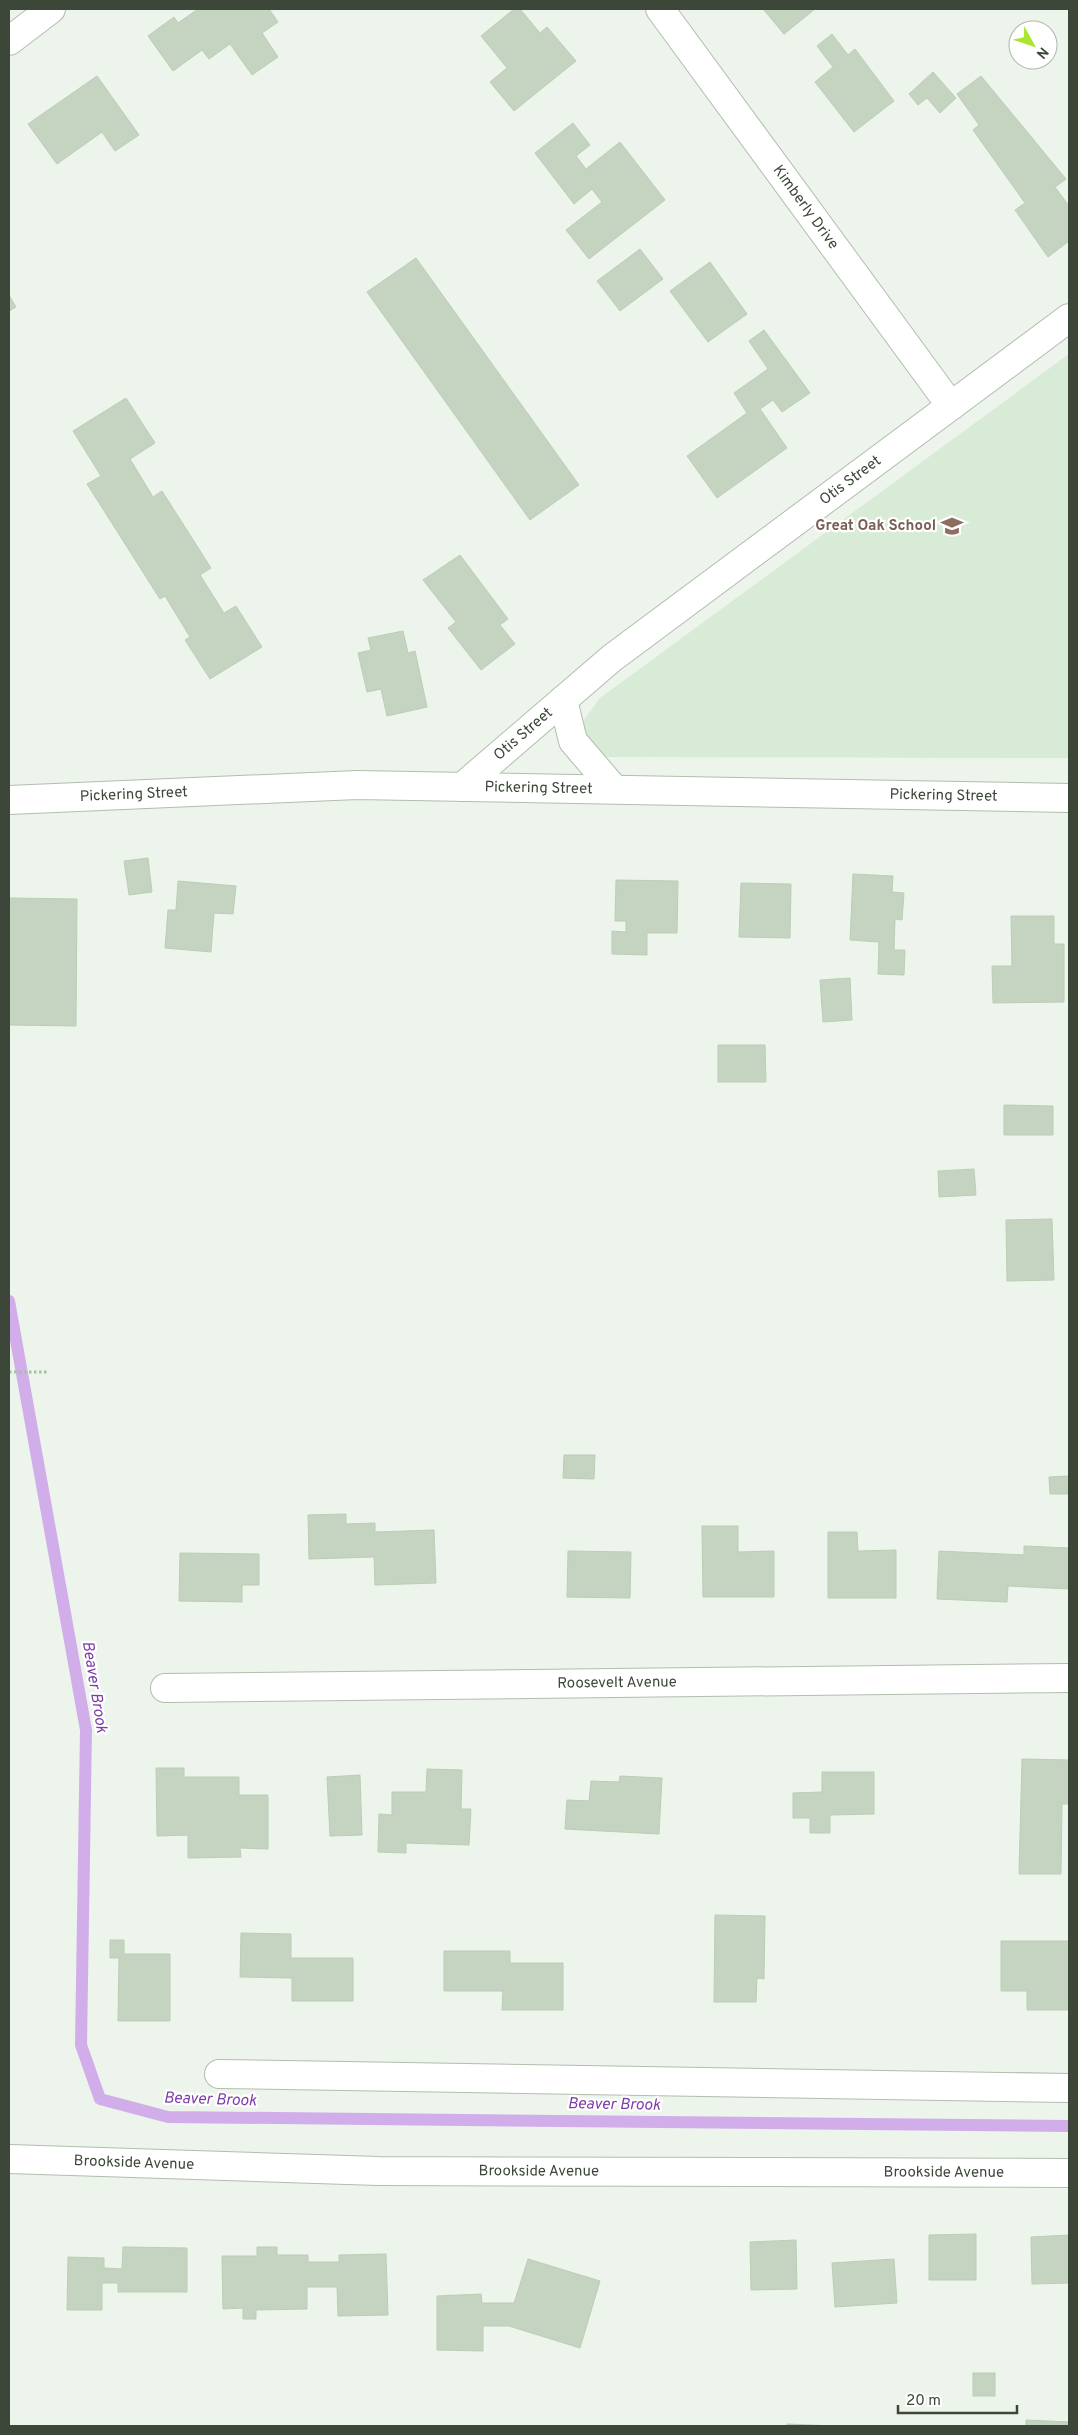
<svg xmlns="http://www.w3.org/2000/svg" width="1078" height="2435" viewBox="0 0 1078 2435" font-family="Overpass,sans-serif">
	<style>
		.education { fill: #d8ebd6 }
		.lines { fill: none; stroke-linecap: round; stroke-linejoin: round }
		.stream { stroke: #d1aeea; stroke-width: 12 }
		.building { fill: #c5d4c1; stroke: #baceb5 }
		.street-casing { stroke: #b1beae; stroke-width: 30 }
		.path { stroke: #a6bfa1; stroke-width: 3; stroke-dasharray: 2.5 2.5; stroke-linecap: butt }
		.street { stroke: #fff; stroke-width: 28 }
		.labels { text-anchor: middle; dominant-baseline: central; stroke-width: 4.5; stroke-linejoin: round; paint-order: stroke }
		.street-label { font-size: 15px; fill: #3c4739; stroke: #fff }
		.education-label { font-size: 15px; font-weight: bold; fill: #785e54; stroke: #fff; text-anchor: end }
		.water-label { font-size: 16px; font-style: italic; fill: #7e3ca9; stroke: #fff }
	</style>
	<rect width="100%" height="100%" fill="#ecf4eb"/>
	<!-- education -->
	<polygon class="education" points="1069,354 1069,758 596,757 584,741 584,720 600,698"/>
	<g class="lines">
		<!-- stream -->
		<polyline class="stream" points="9,1301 86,1730 81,2045 100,2099 168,2117 1069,2126"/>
	</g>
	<!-- building -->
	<g class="building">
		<polygon points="198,9 269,9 278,22 262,33 278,57 252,75 230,44 209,59 202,50 173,71 148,36 174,17 178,23"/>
		<polygon points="514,9 520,9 540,33 547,27 576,61 514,111 490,82 507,68 481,36"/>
		<polygon points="763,9 815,9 784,34"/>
		<polygon points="832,34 848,55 855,49 894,101 854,132 815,82 833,67 817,46"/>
		<polygon points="933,72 956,98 940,113 927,98 918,105 909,94"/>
		<polygon points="97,76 139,135 115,151 102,132 57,164 28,124"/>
		<polygon points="981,76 1066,179 1055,187 1069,206 1069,241 1048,257 1015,210 1025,203 973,130 979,125 957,94"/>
		<polygon points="573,123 590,145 576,156 586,169 620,142 665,200 589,259 566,230 602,202 592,189 574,204 535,153"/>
		<polygon points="640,249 663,279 620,311 597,281"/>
		<polygon points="416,258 579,485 530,520 367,292"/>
		<polygon points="710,262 747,314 708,342 670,291"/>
		<polygon points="9,295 16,307 9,311"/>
		<polygon points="764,330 810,393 782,412 773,400 760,409 787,448 717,498 687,456 747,413 734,393 768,369 749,341"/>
		<polygon points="126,398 155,443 130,459 153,497 162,491 211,568 200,575 224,613 236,606 262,647 210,679 185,640 190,637 165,596 160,599 87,484 101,476 73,431"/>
		<polygon points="460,555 508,619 500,625 515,644 481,670 448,628 456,622 423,580"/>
		<polygon points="403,631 408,653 415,651 427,707 387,716 381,689 367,692 358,653 371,650 368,638"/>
		<polygon points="148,858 152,892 129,895 124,861"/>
		<polygon points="853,874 893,876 892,892 904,893 902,920 895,919 894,950 905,950 904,975 878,974 879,942 850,940"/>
		<polygon points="616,880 678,881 677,933 647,933 647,955 612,954 612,931 626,932 626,921 615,921"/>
		<polygon points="178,881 236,886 233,914 214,913 211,952 165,948 168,910 176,910"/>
		<polygon points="741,883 791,884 790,938 739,937"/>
		<polygon points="9,898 77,899 76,1026 9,1025"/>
		<polygon points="1011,916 1054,916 1054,944 1064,944 1064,1002 993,1003 992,966 1012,966"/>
		<polygon points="850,978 852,1020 823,1022 820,980"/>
		<polygon points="718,1045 765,1045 766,1082 718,1082"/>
		<polygon points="1004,1105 1053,1106 1053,1135 1004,1135"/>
		<polygon points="974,1169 976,1195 939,1197 938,1171"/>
		<polygon points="1052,1219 1054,1280 1007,1281 1006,1220"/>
		<polygon points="564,1455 595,1455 594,1479 563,1478"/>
		<polygon points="1069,1476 1069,1494 1050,1494 1049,1477"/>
		<polygon points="346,1514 346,1524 375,1523 375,1532 434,1530 436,1583 375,1585 374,1557 309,1559 308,1515"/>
		<polygon points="702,1526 738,1526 738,1552 774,1551 774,1597 703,1597"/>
		<polygon points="828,1532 857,1532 858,1551 896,1550 896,1598 828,1598"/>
		<polygon points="1024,1546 1069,1548 1069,1589 1008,1586 1007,1602 937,1599 939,1551 1024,1555"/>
		<polygon points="568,1551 631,1552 630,1598 567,1597"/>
		<polygon points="180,1553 259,1554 259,1585 242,1585 242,1602 179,1601"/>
		<polygon points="1022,1759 1069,1760 1069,1804 1062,1804 1061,1874 1019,1874"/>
		<polygon points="156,1768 184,1768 184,1777 239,1777 239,1795 268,1795 268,1849 240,1848 241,1857 188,1858 188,1835 157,1836"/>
		<polygon points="427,1769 462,1770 461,1809 471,1809 469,1845 406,1843 406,1853 378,1852 379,1814 392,1815 392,1792 426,1792"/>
		<polygon points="822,1772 874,1772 874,1814 830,1815 830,1833 810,1833 810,1818 793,1818 793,1793 822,1792"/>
		<polygon points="360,1775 362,1835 330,1836 327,1777"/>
		<polygon points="620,1776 662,1778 659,1834 565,1829 567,1800 589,1801 591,1781 619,1782"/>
		<polygon points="715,1915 765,1916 764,1979 757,1978 756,2002 714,2002"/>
		<polygon points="241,1933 291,1934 291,1958 353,1958 353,2001 292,2001 292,1978 240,1977"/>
		<polygon points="110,1940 124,1940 124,1954 170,1954 170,2021 118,2021 119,1958 110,1958"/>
		<polygon points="1001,1941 1069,1941 1069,2010 1027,2010 1027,1991 1001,1991"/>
		<polygon points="444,1951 510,1951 510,1963 563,1963 563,2010 502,2010 503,1991 444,1991"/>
		<polygon points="976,2234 976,2280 929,2280 929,2235"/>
		<polygon points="1069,2235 1069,2283 1032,2284 1031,2237"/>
		<polygon points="796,2240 797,2289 751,2290 750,2242"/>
		<polygon points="123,2247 187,2248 187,2292 118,2292 118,2283 102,2283 102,2310 67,2310 68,2257 104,2258 104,2268 122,2269"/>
		<polygon points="257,2247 277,2247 277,2255 308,2255 308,2262 339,2262 339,2255 386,2254 388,2315 338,2316 337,2287 307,2287 307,2309 256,2310 256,2319 243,2319 243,2308 223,2309 222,2256 257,2256"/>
		<polygon points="528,2259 600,2281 580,2348 509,2326 483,2326 483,2351 437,2350 437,2296 481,2294 482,2303 514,2303"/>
		<polygon points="894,2259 897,2303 835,2307 832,2263"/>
		<rect x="973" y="2373" width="22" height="23"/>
		<polygon points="1026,2420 1069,2422 1069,2426 1026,2426"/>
		<polygon points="787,2424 833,2426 787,2426"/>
	</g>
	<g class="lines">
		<!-- street casing -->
		<g class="street-casing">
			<g id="street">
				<path id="s1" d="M660 9 951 406"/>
				<polyline points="9,41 51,9"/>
				<polyline points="563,700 573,741 614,789"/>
				<path id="s2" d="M462 787 612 658 1069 318"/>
				<path id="s3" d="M9 800 357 785 1069 798"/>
				<path id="s4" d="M165 1688 1069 1678"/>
				<polyline points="219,2074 1069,2088"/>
				<path id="s5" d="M9 2159 378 2171 1069 2173"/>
			</g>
		</g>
		<!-- path -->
		<polyline class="path" points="9,1372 48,1372"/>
		<!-- street -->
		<use href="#street" class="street"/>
	</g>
	<!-- icons -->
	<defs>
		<g id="school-bare" transform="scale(1.725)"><path d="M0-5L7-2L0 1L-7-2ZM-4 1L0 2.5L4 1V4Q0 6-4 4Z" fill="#8d6e63" stroke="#fff" stroke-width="2.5" paint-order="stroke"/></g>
	</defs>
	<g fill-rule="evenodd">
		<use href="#school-bare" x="952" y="526"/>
	</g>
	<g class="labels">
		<!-- street labels -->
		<g class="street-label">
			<text stroke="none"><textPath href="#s1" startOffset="246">Kimberly Drive</textPath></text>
			<text stroke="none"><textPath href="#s2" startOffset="495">Otis Street</textPath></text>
			<text stroke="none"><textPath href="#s2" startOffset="81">Otis Street</textPath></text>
			<text stroke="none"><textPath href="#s3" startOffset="530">Pickering Street</textPath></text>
			<text stroke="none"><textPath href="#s3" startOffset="125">Pickering Street</textPath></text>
			<text stroke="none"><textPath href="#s3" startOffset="935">Pickering Street</textPath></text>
			<text stroke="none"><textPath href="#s4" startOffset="452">Roosevelt Avenue</textPath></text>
			<text stroke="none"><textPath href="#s5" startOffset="125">Brookside Avenue</textPath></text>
			<text stroke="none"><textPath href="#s5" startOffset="530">Brookside Avenue</textPath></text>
			<text stroke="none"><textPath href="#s5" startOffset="935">Brookside Avenue</textPath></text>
		</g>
		<!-- education labels -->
		<g class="education-label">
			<text x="936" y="526">Great Oak School</text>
		</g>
		<!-- water labels -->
		<g class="water-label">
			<text transform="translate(94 1687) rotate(81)">Beaver Brook</text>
			<text transform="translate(210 2100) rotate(2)">Beaver Brook</text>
			<text transform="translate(614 2105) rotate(1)">Beaver Brook</text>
		</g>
	</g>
	<!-- border -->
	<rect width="1078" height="2435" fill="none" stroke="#3c4739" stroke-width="20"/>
	<!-- north arrow -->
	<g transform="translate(1033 45) rotate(130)"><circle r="24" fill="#ffffff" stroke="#b1b5b0"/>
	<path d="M0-4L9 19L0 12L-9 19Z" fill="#a9e531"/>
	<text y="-8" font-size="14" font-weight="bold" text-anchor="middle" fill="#3c4739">N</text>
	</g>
	<!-- scale -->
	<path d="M898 2405v8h119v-8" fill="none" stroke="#3c4739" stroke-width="2.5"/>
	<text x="906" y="2405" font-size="15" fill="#3c4739" stroke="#ffffff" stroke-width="4" paint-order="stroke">20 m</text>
</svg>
